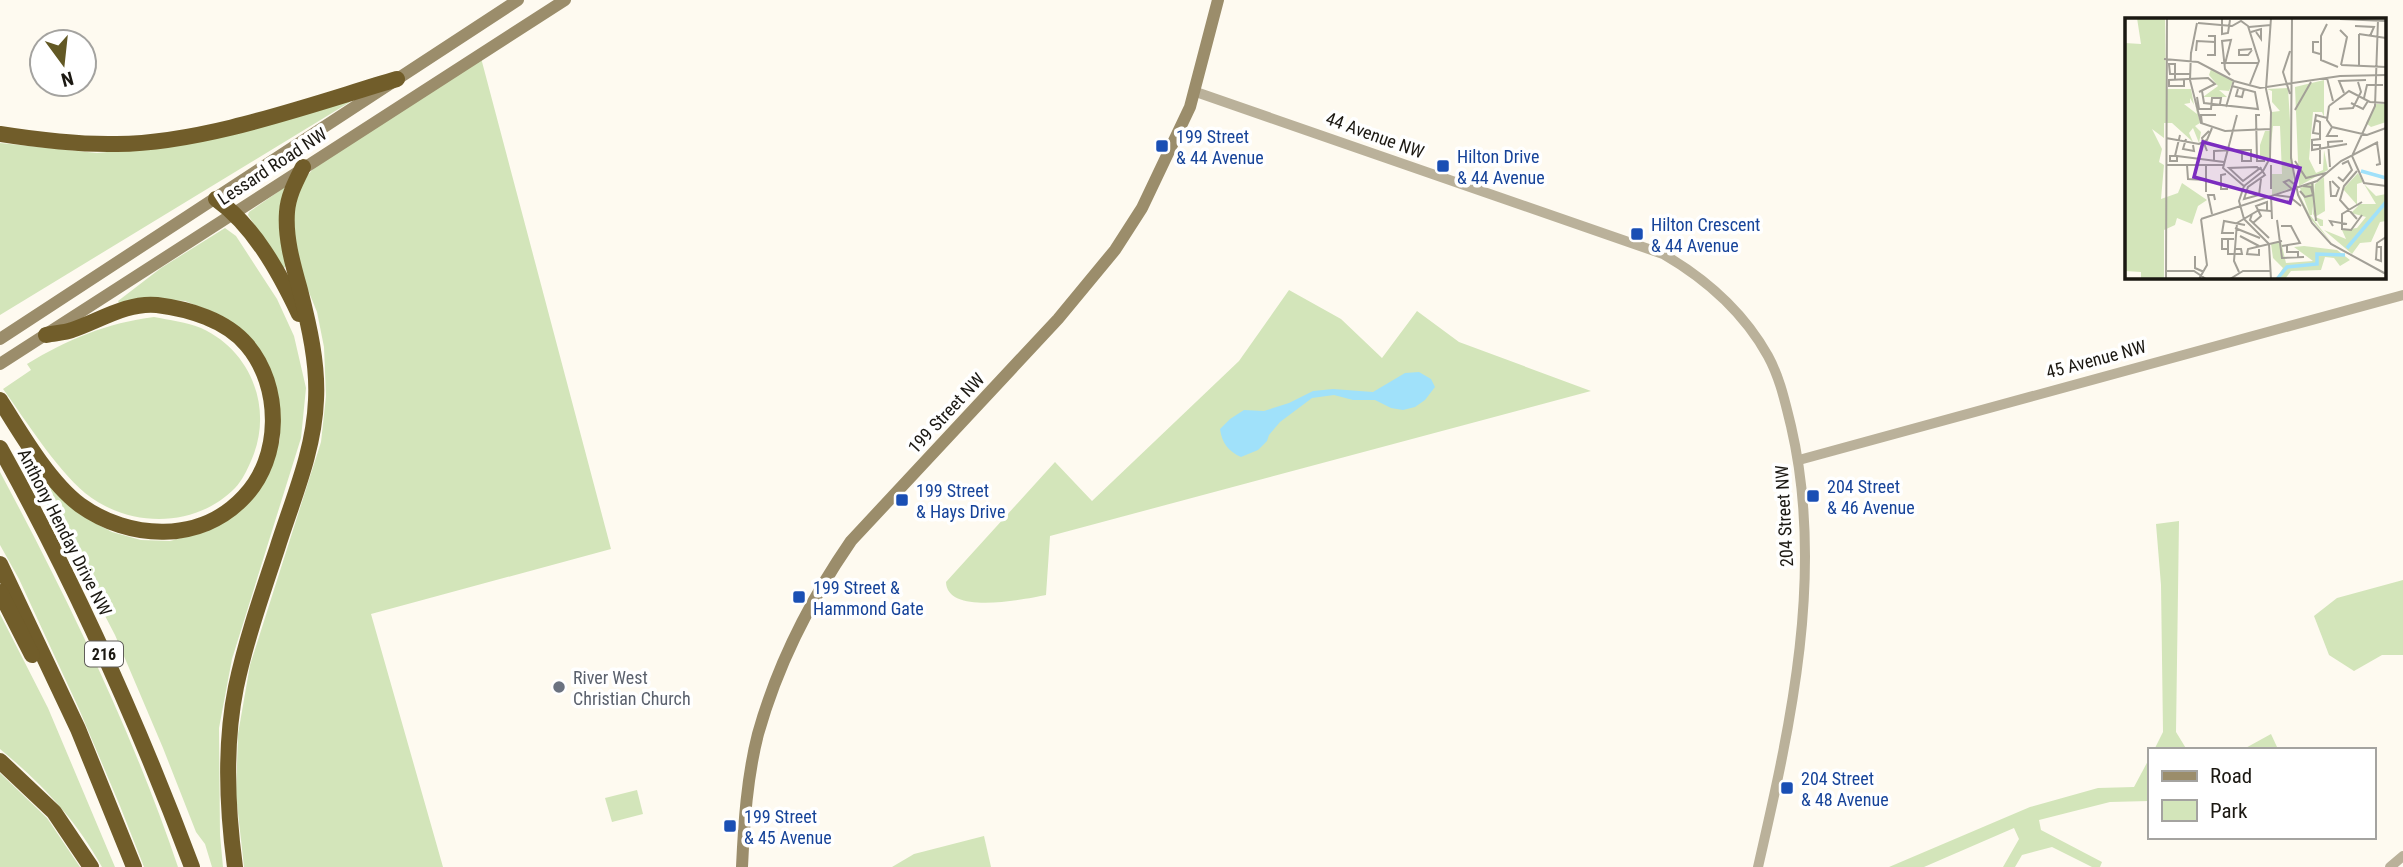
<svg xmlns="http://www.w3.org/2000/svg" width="2403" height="867" viewBox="0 0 2403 867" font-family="'Roboto Condensed',sans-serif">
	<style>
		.green { fill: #d3e5ba }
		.water { fill: #a0e1fa }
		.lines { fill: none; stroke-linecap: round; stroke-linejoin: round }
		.tertiary { stroke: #bab19a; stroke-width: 10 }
		.secondary { stroke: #9b8d6b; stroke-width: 12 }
		.motorway { stroke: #715d2a; stroke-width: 16 }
		.transit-dot { fill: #1a4fb4; stroke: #fff; stroke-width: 2.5 }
		.worship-dot { fill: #6b7280; stroke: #fff; stroke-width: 2.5 }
		.labels { text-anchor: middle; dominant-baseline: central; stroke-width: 7; stroke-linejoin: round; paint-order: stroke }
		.shield { fill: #fff; stroke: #5f5d59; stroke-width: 2 }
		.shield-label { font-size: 16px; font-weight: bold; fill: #1b1812 }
		.street-label { font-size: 18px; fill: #1b1812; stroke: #fff }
		.transit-label { font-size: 18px; fill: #164399; stroke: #fff; text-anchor: start }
		.worship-label { font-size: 18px; fill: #5b616d; stroke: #fff; text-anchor: start }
		.inset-river { fill: none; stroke: #a0e1fa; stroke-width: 3.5 }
		.inset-road { fill: none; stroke: #a3a097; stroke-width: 2 }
		.view { fill: #7b2cbf; fill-opacity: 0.15; stroke: #7b2cbf; stroke-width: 3.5 }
		.inset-edge { fill: none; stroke: #1b1812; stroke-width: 3.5 }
	</style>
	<rect width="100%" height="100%" fill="#fefaf0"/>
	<!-- green -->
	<g class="green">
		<polygon points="481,58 611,549 371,614 443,867 244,867 236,795 238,734 250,665 321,442 326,396 324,347 317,312 295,258 293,198 305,178 315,167"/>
		<polygon points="348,100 350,102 0,315 0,143 97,153 159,147"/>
		<polygon points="285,187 280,205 279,221 286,266 283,269 248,215 249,212"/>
		<polygon points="225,228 236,236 277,299 294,336 306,388 301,438 232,659 219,728 220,835 223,867 212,867 205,844 196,832 163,748 115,635 25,462 30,461 69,505 86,518 112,532 141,540 170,541 208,531 273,462 280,439 279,409 272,378 215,313 185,301 149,299 119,303 118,301 161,268"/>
		<path d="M1289 290 1341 319 1382 358 1417 311 1459 342 1591 391 1050 536 1046 595C1025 599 947 616 946 582L1055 462 1092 501 1239 361Z"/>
		<path d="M154 317C169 320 187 322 201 328 252 351 274 410 251 461 247 470 242 481 235 488 195 529 128 528 85 493 54 466 27 422 3 389L31 370 27 364C68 339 107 323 154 317Z"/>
		<path d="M0 472C68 599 132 731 178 867H144L120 806 79 709 19 579 0 545Z"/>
		<polygon points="2179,521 2176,732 2187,750 2154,750 2163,732 2161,585 2156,524"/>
		<polygon points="2403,580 2403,655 2382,655 2354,671 2329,655 2314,616 2337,598"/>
		<path d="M0 614 48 708 115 867H102C75 818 42 784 0 749Z"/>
		<polygon points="2271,734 2277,747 2273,750 2242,750"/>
		<polygon points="2149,759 2149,801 2110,802 2039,820 2041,830 2102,862 2100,867 2092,867 2052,847 2022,855 2015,867 2003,867 2019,839 2014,828 1924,867 1889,867 2030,807 2098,788 2134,787"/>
		<polygon points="0,773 47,818 80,867 0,867"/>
		<polygon points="637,790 643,814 612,822 605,798"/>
		<polygon points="984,836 991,867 892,867 914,854"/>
	</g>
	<!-- water -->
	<path class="water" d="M1419 372 1431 379 1435 387 1425 400 1415 407 1403 410 1391 408 1375 400H1353L1334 395 1312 398 1280 422 1269 435 1267 441 1258 450 1241 457C1228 451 1222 443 1220 429L1230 419 1244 410 1264 411 1289 403 1313 391 1333 389 1373 392 1405 373Z"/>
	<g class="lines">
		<!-- tertiary -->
		<g class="tertiary">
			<path d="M1196 92 1663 254C1706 279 1743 311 1768 356 1780 378 1785 402 1791 426 1825 572 1791 724 1758 867"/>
			<polyline points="1799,460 2403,295"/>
			<polyline points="2390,867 2403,856"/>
		</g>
		<!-- secondary -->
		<g class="secondary">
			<polyline points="0,339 518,0"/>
			<polyline points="0,364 565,0"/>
			<path d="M742 867C744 823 747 777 758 734 777 666 811 599 851 541L1058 319 1115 250 1142 208 1190 107 1218 0"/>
		</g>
		<!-- motorway -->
		<g class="motorway">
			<path d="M0 134C38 140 78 145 117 144 206 143 312 104 397 79"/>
			<path d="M216 199C254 226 279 272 299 314"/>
			<path d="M0 400C20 432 49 482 80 505 129 540 200 544 244 497 282 458 282 386 247 345 226 320 189 309 157 305 127 302 99 321 72 330 64 333 54 333 46 335"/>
			<path d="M0 448C75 583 138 723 192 867"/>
			<polyline points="0,564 78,729 134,867"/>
			<polyline points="0,592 32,655"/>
			<polyline points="0,761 54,812 91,867"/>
			<path d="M235 867C227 808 224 746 236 687 246 640 262 594 277 549 292 501 314 452 316 400 318 364 309 325 300 290 293 265 285 238 287 212 288 196 296 181 303 167"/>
		</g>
	</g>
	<!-- markers -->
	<g class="transit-dot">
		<rect x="1155" y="139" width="14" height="14" rx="3.5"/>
		<rect x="1436" y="159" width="14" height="14" rx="3.5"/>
		<rect x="1630" y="227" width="14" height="14" rx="3.5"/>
		<rect x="1806" y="489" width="14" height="14" rx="3.5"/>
		<rect x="895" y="493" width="14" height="14" rx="3.5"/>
		<rect x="792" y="590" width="14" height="14" rx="3.5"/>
		<rect x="1780" y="781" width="14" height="14" rx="3.5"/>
		<rect x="723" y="819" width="14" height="14" rx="3.5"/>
	</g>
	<circle class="worship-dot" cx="559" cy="687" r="7"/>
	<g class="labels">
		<!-- shield labels -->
		<rect class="shield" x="85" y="641.5" width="38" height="25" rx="5"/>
		<g class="shield-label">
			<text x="104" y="654">216</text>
		</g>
		<!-- street labels -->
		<g class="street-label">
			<text transform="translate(1375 135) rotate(20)">44 Avenue NW</text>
			<text transform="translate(272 166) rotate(-33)">Lessard Road NW</text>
			<text transform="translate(2096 359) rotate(-15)">45 Avenue NW</text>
			<text transform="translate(946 413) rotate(-47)">199 Street NW</text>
			<text transform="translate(1784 516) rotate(-93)">204 Street NW</text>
			<text transform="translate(65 532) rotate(63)">Anthony Henday Drive NW</text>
		</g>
		<!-- transit labels -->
		<g class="transit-label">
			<text x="1176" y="136">199 Street<tspan x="1176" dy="21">&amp; 44 Avenue</tspan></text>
			<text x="1457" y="156">Hilton Drive<tspan x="1457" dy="21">&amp; 44 Avenue</tspan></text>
			<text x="1651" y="224">Hilton Crescent<tspan x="1651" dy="21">&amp; 44 Avenue</tspan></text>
			<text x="1827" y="486">204 Street<tspan x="1827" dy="21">&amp; 46 Avenue</tspan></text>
			<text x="916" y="490">199 Street<tspan x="916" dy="21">&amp; Hays Drive</tspan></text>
			<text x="813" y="587">199 Street &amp;<tspan x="813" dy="21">Hammond Gate</tspan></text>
			<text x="1801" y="778">204 Street<tspan x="1801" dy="21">&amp; 48 Avenue</tspan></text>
			<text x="744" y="816">199 Street<tspan x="744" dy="21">&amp; 45 Avenue</tspan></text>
		</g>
		<!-- worship labels -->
		<g class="worship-label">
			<text x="573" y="677">River West<tspan x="573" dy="21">Christian Church</tspan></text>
		</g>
	</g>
	<!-- overview -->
	<g transform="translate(2125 18)">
		<rect width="261" height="261" fill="#fefaf0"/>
		<path d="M12 0H40L41 71H66L69 87 65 80V85L59 86 72 96 69 80 75 105 70 108 76 114 74 125 68 110 64 115 68 124 47 105H39V120L27 111 37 131 34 144 39 147 36 181 53 175 57 165 82 182 73 188 67 206 52 200 50 207 39 212V261H6L16 260V254L0 253V25L16 26ZM86 51 108 63 104 73 94 72 102 79H78L93 68 84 57ZM199 62V99L197 94H188L184 141 191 155 198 152 199 132 203 152 174 168 170 69ZM163 70 169 169 147 177V156H157L155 108H148L144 141H135V127L140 113H145L147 94 155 93 147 84V73L142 71ZM251 86H261V104L246 109 241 105ZM233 155 238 164 232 166V186H251L239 166 251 178 261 176V203L255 204 246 224 235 225 227 236 199 212 221 221 217 212 232 210 241 199 226 195 233 188 218 171ZM199 159 200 193 190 199 198 202V208H195L188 196 189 179 187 197H185L207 225 183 198 172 172 185 197 175 170 189 165 190 175V166ZM156 224 161 245 188 243 169 229 179 228 212 232 225 242 215 248 209 240 200 239 196 252 166 253 160 261H151L158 250 148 240 146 226Z" fill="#d3e5ba"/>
		<path class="inset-river" d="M236 153 261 160M222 230 261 184M152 261 162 249 192 246V236L220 237"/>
		<path class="inset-road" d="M97 0V16L103 15 105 2M146 0 141 71 146 94 145 140 138 153 119 168 114 183 119 201 144 226 146 261M167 0 166 140 173 177 187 205 206 226 261 256M215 1 261 3M253 2 250 88 227 138 239 165 261 168M73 5 107 8 116 3 123 8 134 43 125 66M202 6 196 18V42L213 49M230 8 249 9 245 18M124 9 146 7M215 12 222 19 216 47M126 14 136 11V21L131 14M234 16V47M234 16 261 20M194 24H188V34L195 36M127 31 114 32V37H123L127 32M71 33 72 23 90 24M66 34 65 62 76 105 100 113 145 111M66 35 72 5M82 37H90V18H83M39 41 73 44 109 63 135 70 215 58 261 57M96 45H133M100 46 106 22 97 23 100 51 105 57M216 47 261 49M202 60 208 83M50 62V46H44L45 56H65M59 62V68H44V62L83 60 90 66 74 74M113 71 111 78 117 79 119 71M77 73 79 85 133 91 130 74 107 68M219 75 214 63 241 62M165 76 158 54 165 33M72 79 74 91H86L87 80H96L95 86M239 80 242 67H258M226 85 238 91 243 83M204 88 202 102 207 109 242 117 261 110M204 88 224 73 245 84 261 85M101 89 109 62M214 91 228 90 236 74 233 64M170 92 186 64M112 97 98 150 120 169M135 97H131L132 143H140M190 102 195 104V121L187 122V132L222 126M77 106 76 97H91M207 109 202 118H213M195 116 188 115 191 97 202 100M41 120 74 126 82 122 87 110M61 121 58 131 69 133 68 127M187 127H195V146M82 133 77 120 84 113M50 138 55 117M52 138V143H45V138H52L99 144M89 142V133L108 132H126V143H117V132M170 143 181 160 201 155M41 147H98M62 147 63 161 81 162M81 147V174M251 147 255 146 252 125M205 149 203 124 218 123M232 153 219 168 215 182 232 201M101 156 96 157V171H103M213 159 218 163 227 152 223 143 217 146M136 161 134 177 119 181 123 169 140 157 136 151H135L133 150 132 149 104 150 118 163 134 151H135L136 149M205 163 206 178H211L214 170 207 163M187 164 191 203M146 171V147M167 171 159 164 164 162 169 166M175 173 180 179 188 177 186 169 178 168M150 177 165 179 176 188M146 178 147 201M237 184 217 196V211L226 212 237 197M87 196 83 177H89L90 182M127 196 125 202 144 220M76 201 192 163 216 143 253 124M152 202 157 240 179 239M128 205 136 198 131 188 142 184V192M156 208H166L175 225 157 228M208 208 205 203 222 206M110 210 135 220M109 215H97L99 203 120 207M115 218 134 228M103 221V236H117L116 231H109M162 228V234H173V240M102 231H97V221H109M134 231V237L122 236 123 231 157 223M70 238V250L79 254M250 241 256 243V229H251M251 241 252 225 261 219M41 253H69L81 261M114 254 109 243 112 205 134 192 146 193M41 261 42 0M74 261 82 247 76 201M105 261 118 253H146"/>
		<path class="view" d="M78 124 175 150 165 185 69 159Z"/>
		<rect width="261" height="261" class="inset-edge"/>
	</g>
	<!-- legend -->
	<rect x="2148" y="748" width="228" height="91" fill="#ffffff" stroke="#a4a3a0" stroke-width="2"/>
	<rect x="2162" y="771" width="35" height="10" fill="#9b8d6b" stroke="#a4a3a0" stroke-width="2"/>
	<text x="2210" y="783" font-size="21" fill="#1b1812">Road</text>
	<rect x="2162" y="800" width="35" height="21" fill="#d3e5ba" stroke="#a4a3a0" stroke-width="2"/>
	<text x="2210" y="818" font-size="21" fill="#1b1812">Park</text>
	<!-- north arrow -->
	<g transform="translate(63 63) rotate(165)"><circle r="33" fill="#ffffff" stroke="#a4a3a0" stroke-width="2"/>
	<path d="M0-5L12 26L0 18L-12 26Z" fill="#625824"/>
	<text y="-10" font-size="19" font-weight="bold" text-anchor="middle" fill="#1b1812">N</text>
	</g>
</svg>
